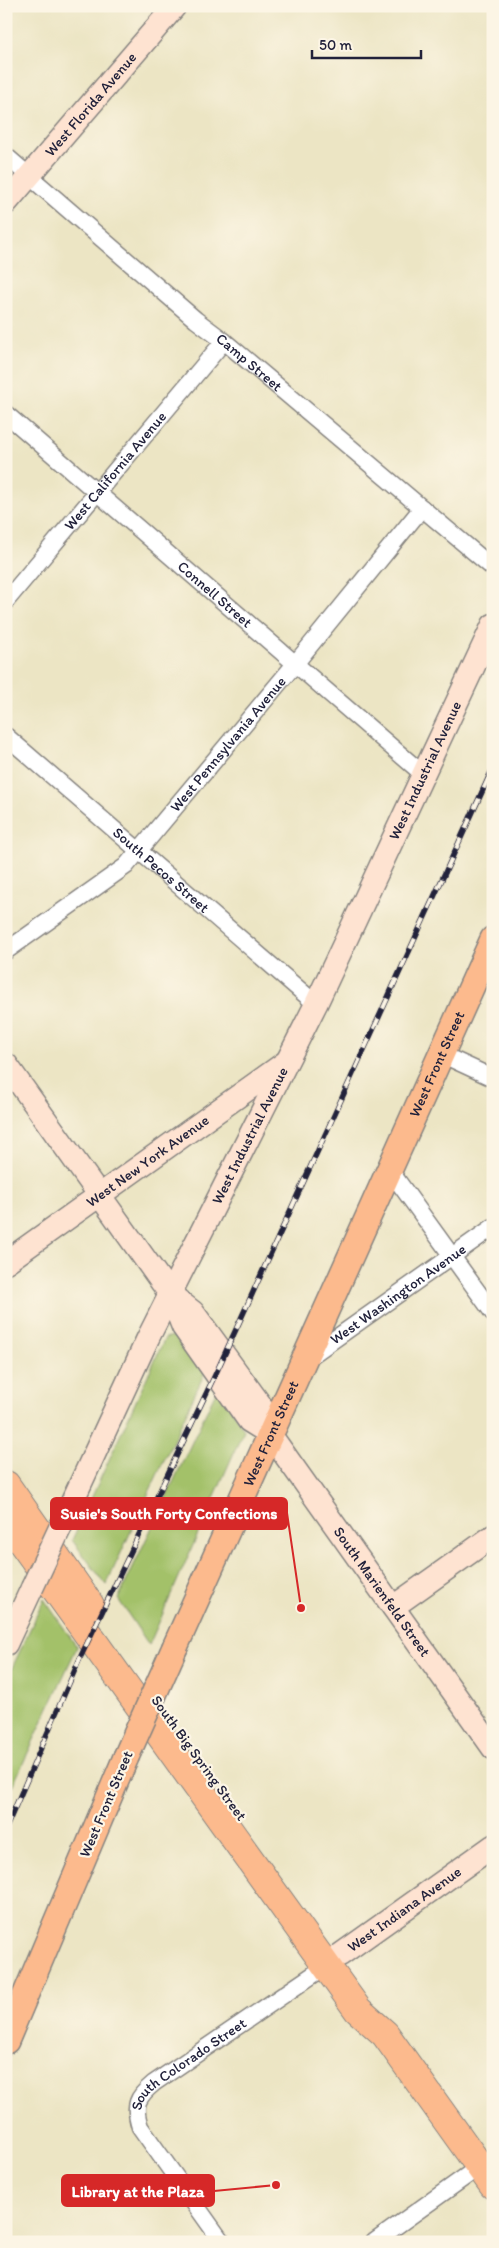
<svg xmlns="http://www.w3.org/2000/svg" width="499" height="2248" viewBox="0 0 499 2248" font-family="Itim,sans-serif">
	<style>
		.green { fill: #a3c169; stroke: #627252 }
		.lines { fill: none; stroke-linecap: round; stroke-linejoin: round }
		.street-casing { stroke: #878480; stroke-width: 19 }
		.secondary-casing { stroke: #878480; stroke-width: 25 }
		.primary-casing { stroke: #878480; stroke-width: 28 }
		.highway-casing { stroke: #878480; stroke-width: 30 }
		.street { stroke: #fff; stroke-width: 16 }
		.secondary { stroke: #fee3d1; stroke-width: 22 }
		.primary { stroke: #fcba8d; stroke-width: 25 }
		.highway { stroke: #fcba8d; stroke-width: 28 }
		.rail-casing { stroke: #22223b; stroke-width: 5.5 }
		.rail { stroke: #fcf5e5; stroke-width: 4; stroke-dasharray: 11; stroke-linecap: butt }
		.secondary-bridge-casing { stroke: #878480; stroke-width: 25; stroke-linecap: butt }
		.primary-bridge-casing { stroke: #878480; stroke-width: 28; stroke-linecap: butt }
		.secondary-bridge { stroke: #fee3d1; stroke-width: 22 }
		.primary-bridge { stroke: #fcba8d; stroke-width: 25 }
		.labels { text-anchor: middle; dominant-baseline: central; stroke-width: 4.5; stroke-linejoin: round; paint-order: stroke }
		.street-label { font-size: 15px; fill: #22223b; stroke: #fcf5e5 }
		.leader { fill: none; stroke: #d62828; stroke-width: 2 }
		.callout-dot { fill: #d62828; stroke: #fcf5e5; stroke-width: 2 }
		.callout { fill: #d62828; stroke: #d62828; stroke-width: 2 }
		.callout-label { font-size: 16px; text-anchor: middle; font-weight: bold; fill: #fff }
	</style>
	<rect width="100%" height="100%" fill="#fcf5e5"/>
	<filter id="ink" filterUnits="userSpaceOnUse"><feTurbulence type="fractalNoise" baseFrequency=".02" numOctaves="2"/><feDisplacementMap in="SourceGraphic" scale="10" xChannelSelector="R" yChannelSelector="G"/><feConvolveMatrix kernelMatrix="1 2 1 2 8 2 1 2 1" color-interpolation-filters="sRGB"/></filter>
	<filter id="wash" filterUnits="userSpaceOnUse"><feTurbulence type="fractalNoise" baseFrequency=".0096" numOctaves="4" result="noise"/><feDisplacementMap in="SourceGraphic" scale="20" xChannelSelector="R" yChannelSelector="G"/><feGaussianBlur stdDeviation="1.12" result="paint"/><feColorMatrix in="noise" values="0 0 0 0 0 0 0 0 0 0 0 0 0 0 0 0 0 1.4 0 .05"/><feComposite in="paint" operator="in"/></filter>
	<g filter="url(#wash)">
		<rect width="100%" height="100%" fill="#ece5c4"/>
		<!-- green -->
		<g class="green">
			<polygon points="173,1336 183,1339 206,1370 106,1585 72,1540 165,1338"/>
			<polygon points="218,1387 244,1430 149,1645 118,1599"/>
			<polygon points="44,1599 77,1647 6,1800 6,1681"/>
		</g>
	</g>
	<g filter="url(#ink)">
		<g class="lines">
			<!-- street casing -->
			<g class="street-casing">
				<g id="street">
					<path id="s1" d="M6 156 196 320 224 341 493 568"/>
					<path id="s2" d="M6 414 424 775"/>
					<path id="s3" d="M6 601 224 341"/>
					<path id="s4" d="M6 736 316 1004"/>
					<path id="s5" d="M6 951 126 866 295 664 422 508"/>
					<polyline points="441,1054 493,1078"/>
					<polyline points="389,1169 493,1313"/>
					<path id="s6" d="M305 1360 493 1227"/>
					<path id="s7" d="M222 2242 140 2127C133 2105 137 2097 154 2083L326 1966"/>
					<polyline points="374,2242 493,2157"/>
				</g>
			</g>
			<!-- secondary casing -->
			<g class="secondary-casing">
				<g id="secondary">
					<path id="s8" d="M6 203 175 6"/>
					<polyline points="6,1064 170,1294 183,1327 249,1421 270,1434"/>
					<path id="s9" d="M6 1262 286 1062"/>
					<path id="s10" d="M170 1294 193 1312 260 1404 270 1434 493 1748"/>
					<path id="s11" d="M60 1528 148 1338 316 1004 493 625"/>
					<polyline points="393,1607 493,1536"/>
					<polyline points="6,1644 32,1588"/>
					<path id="s12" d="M340 1955 493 1846"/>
				</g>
			</g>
			<!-- primary casing -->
			<g class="primary-casing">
				<g id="primary">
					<path id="s13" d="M175 1647 493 939"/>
					<polyline points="6,2041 126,1757"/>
				</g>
			</g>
			<!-- highway casing -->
			<g class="highway-casing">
				<g id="highway">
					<polyline points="6,1485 90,1605"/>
					<polyline points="6,1520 358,2010 385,2034 493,2185"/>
				</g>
			</g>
			<!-- street -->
			<use href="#street" class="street"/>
			<!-- secondary -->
			<use href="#secondary" class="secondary"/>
			<!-- primary -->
			<use href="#primary" class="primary"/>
			<!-- highway -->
			<use href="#highway" class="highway"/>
			<!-- rail casing -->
			<g class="rail-casing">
				<polyline id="rail" points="6,1828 81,1656 216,1373 493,768"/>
			</g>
			<!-- rail -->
			<use href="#rail" class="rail"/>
			<!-- secondary-bridge casing -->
			<g class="secondary-bridge-casing">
				<polyline id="secondary-bridge" points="32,1588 60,1528"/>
			</g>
			<!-- primary-bridge casing -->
			<g class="primary-bridge-casing">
				<polyline id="primary-bridge" points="126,1757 175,1647"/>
			</g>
			<!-- secondary-bridge -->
			<use href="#secondary-bridge" class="secondary-bridge"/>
			<!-- primary-bridge -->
			<use href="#primary-bridge" class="primary-bridge"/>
		</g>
	</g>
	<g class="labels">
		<!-- street labels -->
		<g class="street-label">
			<text stroke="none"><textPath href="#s8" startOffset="130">West Florida Avenue</textPath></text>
			<text stroke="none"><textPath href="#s1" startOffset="319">Camp Street</textPath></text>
			<text stroke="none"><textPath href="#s3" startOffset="170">West California Avenue</textPath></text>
			<text stroke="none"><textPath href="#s2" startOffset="276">Connell Street</textPath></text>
			<text stroke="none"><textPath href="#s5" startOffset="306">West Pennsylvania Avenue</textPath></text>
			<text stroke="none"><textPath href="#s11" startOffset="841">West Industrial Avenue</textPath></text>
			<text stroke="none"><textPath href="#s4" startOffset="205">South Pecos Street</textPath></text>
			<text stroke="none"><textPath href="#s13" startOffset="639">West Front Street</textPath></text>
			<text stroke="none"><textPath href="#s11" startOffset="436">West Industrial Avenue</textPath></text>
			<text stroke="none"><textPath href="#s9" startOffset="174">West New York Avenue</textPath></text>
			<text stroke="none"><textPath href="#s6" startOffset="114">West Washington Avenue</textPath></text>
			<text stroke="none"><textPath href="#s13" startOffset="234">West Front Street</textPath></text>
			<text stroke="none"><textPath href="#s10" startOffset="368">South Marienfeld Street</textPath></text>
			<text transform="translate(199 1758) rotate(54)">South Big Spring Street</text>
			<text transform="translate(106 1804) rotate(-67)">West Front Street</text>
			<text stroke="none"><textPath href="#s12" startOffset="79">West Indiana Avenue</textPath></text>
			<text stroke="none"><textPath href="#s7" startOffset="230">South Colorado Street</textPath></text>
		</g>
	</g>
	<!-- callouts -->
	<path class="leader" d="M301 1608L287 1513M276 2185L214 2191"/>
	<g class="callout-dot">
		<circle cx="301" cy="1608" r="5"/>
		<circle cx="276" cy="2185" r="5"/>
	</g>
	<g class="callout">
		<rect x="51" y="1498" width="236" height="31" rx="5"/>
		<rect x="62" y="2175" width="152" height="31" rx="5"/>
	</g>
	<g class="callout-label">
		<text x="169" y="1519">Susie's South Forty Confections</text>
		<text x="138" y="2197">Library at the Plaza</text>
	</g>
	<!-- margin -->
	<rect width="499" height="2248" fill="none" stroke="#fcf5e5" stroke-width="25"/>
	<!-- scale -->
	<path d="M312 50v8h109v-8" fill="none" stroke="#22223b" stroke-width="2.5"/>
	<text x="319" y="50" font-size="15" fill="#22223b" stroke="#fcf5e5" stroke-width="4" paint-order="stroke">50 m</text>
</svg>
